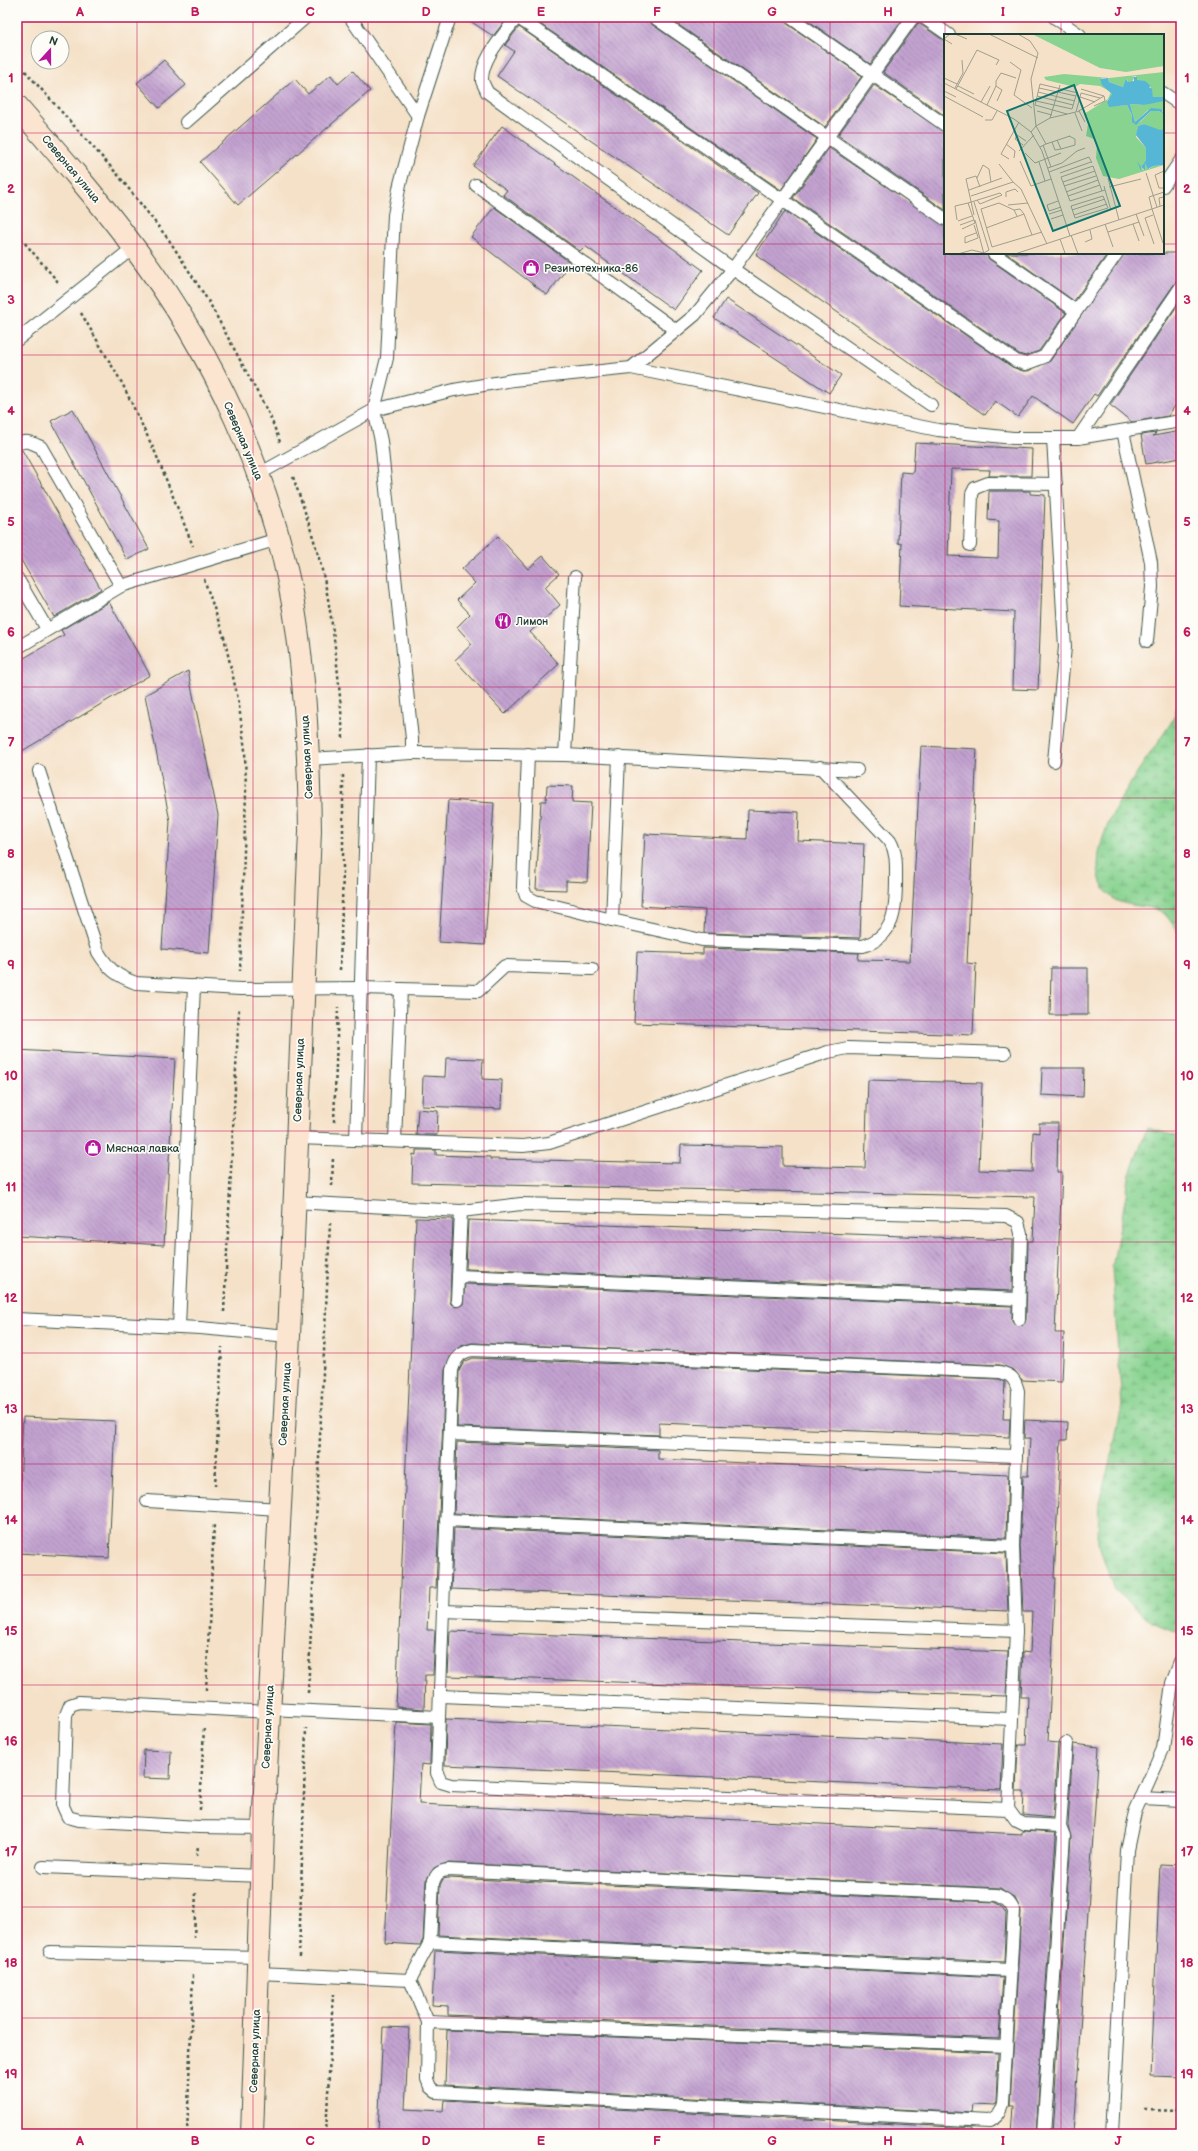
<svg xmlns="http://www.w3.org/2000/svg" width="1198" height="2151" viewBox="0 0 1198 2151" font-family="'Balsamiq Sans',sans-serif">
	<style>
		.wetland { fill: url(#wetland-marsh); stroke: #548862 }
		.building { fill: url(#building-back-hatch) }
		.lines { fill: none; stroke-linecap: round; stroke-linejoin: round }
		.lane-casing { stroke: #3f564a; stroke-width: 14 }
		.secondary-casing { stroke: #3f564a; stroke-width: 24 }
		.path { stroke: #3f564a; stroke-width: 2.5; stroke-dasharray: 3 3; stroke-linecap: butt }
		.lane { stroke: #fff; stroke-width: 12 }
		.secondary { stroke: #fce5d0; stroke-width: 22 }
		.grid { fill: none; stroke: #c2185b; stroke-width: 1; stroke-opacity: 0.55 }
		.labels { text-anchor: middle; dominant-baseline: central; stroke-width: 3.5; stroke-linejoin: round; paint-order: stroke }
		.street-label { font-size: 11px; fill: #1f3d34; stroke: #fdfcf7 }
		.poi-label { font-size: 11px; fill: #1f3d34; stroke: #fdfcf7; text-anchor: start }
		.inset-road { fill: none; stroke: #9f9f8d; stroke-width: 1 }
		.view { fill: #0f766e; fill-opacity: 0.15; stroke: #0f766e; stroke-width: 2 }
		.inset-edge { fill: none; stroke: #1f3d34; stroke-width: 2 }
		.neatline { fill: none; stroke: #c2185b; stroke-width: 1.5 }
		.grid-label { font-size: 13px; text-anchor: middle; font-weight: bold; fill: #c2185b }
	</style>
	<defs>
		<pattern id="wetland-marsh" width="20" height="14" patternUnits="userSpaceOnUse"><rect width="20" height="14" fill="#88d390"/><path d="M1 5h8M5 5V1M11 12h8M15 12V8" fill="none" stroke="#6fac76"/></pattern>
		<pattern id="building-back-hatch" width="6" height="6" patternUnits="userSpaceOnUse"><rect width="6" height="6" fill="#c3a2d0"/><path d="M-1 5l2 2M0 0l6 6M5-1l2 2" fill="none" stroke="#9e85aa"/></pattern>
	</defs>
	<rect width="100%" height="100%" fill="#fdfcf7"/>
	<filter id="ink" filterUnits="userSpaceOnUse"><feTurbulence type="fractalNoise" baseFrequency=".025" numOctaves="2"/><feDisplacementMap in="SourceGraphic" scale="8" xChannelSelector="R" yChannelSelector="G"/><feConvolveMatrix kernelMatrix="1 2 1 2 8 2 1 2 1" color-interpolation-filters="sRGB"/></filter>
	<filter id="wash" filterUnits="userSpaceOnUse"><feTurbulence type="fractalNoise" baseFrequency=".012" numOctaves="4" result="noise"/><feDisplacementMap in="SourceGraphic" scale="16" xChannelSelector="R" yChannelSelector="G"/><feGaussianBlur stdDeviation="0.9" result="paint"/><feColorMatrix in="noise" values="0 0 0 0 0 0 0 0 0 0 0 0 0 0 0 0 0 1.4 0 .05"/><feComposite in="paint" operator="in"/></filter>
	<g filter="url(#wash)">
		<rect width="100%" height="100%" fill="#f5e1c8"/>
		<!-- wetland -->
		<g class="wetland">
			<path d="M1181 695V936C1176 930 1169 917 1162 912 1150 904 1121 908 1110 896 1068 853 1149 759 1172 721 1176 713 1178 703 1181 695Z"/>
			<polygon points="1147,1128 1179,1137 1181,1135 1181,1634 1152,1622 1114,1589 1098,1543 1099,1502 1111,1458 1122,1406 1112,1268 1130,1174"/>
		</g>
		<g id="blocks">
			<!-- building -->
			<g class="building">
				<polygon points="464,17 508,17 493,36"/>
				<polygon points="530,17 647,17 650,23 817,139 781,190"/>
				<polygon points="667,17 783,17 786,23 862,76 825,127"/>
				<polygon points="803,17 904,17 870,64"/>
				<polygon points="918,23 945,41 945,116 883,72"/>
				<polygon points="519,27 758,193 728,235 497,76 514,51 505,45"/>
				<polygon points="164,60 186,85 159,108 137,83"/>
				<polygon points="353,71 370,91 238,205 200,162 295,79 308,94 331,75 338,84"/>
				<polygon points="874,85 945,132 945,210 838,135"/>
				<polygon points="502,126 703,270 674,310 585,246 580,251 503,195 507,190 473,166"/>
				<polygon points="829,148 945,226 945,253 986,253 989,259 1066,313 1039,351 1025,356 1019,354 793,198"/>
				<polygon points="494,207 571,263 547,295 471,237"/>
				<polygon points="785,211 1012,367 1023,371 1028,371 1050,361 1124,253 1181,253 1181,280 1175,283 1097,396 1094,394 1073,424 1033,396 1018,417 995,401 985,415 758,257 756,254"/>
				<polygon points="1006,253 1108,253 1074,301"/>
				<polygon points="726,299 841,375 829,393 714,318"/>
				<polygon points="1181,300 1181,397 1168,416 1132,422 1110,405"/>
				<polygon points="73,409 149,549 127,560 51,421"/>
				<polygon points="1181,431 1181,458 1146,464 1141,435 1156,433 1153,436"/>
				<polygon points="915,443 1032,449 1031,476 989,476 990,470 951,469 948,556 998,558 999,521 988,520 989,491 1030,491 1030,494 1045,495 1038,690 1012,689 1014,612 899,606 902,544 898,543 901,472 913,473"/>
				<polygon points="22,450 101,589 54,617 17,553 17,451"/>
				<polygon points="498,536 528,569 543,556 559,574 545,587 560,605 530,632 559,664 505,714 455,660 472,644 457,627 470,614 457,600 475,583 462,569"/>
				<polygon points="109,602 150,675 17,754 17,662 64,635 61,630"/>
				<polygon points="188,671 218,815 209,953 162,949 170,821 145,695"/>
				<polygon points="921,746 977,749 967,963 976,964 973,1035 634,1023 637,952 703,954 703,948 859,953 858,960 910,961"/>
				<polygon points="547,785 573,786 572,802 591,803 587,882 566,881 566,890 536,889 541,801 546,801"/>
				<polygon points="448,800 494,803 485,945 439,942"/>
				<polygon points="748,810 799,812 798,841 864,844 860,938 704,933 705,910 641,906 645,834 747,839"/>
				<polygon points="1051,968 1088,968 1088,1015 1050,1015"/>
				<polygon points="17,1050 175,1059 164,1245 17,1236"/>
				<polygon points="446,1058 483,1059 482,1079 502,1080 501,1109 422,1106 423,1076 445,1077"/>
				<polygon points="1042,1068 1084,1068 1083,1097 1041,1095"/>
				<polygon points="868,1080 982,1083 979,1170 1032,1172 1033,1132 1039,1133 1039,1123 1058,1123 1057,1172 1062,1172 1055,1333 1064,1333 1062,1382 1022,1380 1014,1370 1000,1365 472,1343 461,1346 451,1355 445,1370 436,1588 429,1588 427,1630 435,1630 433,1675 425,1675 424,1709 396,1707 416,1218 453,1219 450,1300 451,1304 456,1307 463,1304 465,1284 1012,1306 1012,1322 1019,1326 1025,1323 1026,1319 1028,1241 1033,1241 1035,1197 412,1183 413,1154 416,1155 416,1150 436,1150 436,1155 490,1157 490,1159 680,1163 681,1145 783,1147 783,1166 865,1168"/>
				<polygon points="418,1109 438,1111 437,1135 416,1135"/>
				<polygon points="468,1220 1013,1240 1012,1291 466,1269"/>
				<polygon points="473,1358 999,1379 1005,1382 1003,1419 1010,1419 1009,1437 659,1423 659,1435 457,1427 459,1371 464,1362"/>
				<polygon points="23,1417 115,1421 109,1558 17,1553"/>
				<polygon points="1025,1420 1068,1422 1067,1440 1061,1440 1054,1578 1056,1578 1048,1742 1058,1743 1053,1818 1023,1815 1024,1791 1016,1791 1018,1745 1026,1745 1028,1697 1021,1697 1023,1652 1030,1653 1032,1612 1023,1612 1020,1546 1023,1476 1028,1476 1030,1438 1024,1438"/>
				<polygon points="457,1442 658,1450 658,1459 1008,1475 1006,1538 454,1513"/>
				<polygon points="454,1528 1006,1553 1008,1611 451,1589"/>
				<polygon points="450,1631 1008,1652 1006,1696 448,1676"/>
				<polygon points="446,1719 1003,1744 1001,1790 445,1765"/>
				<polygon points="396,1722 431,1724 430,1765 421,1764 419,1804 1022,1834 1022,1831 1055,1833 1056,1837 1036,2134 1012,2134 1014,2106 1010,2106 1021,1911 1015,1898 1000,1888 447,1863 434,1868 426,1880 423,1940 420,1945 385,1943"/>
				<polygon points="1073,1744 1099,1747 1073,2134 1051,2134 1071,1837 1068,1825"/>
				<polygon points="144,1750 171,1751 170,1779 143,1778"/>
				<polygon points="1160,1864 1181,1865 1181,2077 1151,2076"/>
				<polygon points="448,1878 995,1902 1002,1907 1006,1913 1004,1962 438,1935 440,1885 443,1879"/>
				<polygon points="435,1950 1003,1977 999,2038 448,2015 448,2006 432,2005"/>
				<polygon points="383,2027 409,2028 405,2109 443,2111 444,2100 972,2128 972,2134 416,2134 378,2132"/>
				<polygon points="447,2030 998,2053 996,2102 994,2105 973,2104 972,2113 445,2085"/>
			</g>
		</g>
	</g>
	<g filter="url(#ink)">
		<use href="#blocks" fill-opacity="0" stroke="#3f564a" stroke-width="1"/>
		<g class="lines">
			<!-- lane casing -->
			<g class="lane-casing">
				<g id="lane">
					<polyline points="350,17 418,116"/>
					<polyline points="517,17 1016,361 1025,364 1044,357 1117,253"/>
					<path d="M517 17C505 34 481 58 482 81 483 84 486 89 487 92L733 269 931 405"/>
					<polyline points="654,17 945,219"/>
					<polyline points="790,17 945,125"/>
					<polyline points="923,17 949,35"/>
					<polyline points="1054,17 1080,35"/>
					<polyline points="1163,93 1181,105"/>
					<polyline points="186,122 306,17"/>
					<polyline points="476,185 676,330"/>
					<polyline points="1163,186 1181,160"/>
					<polyline points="993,253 1076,311"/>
					<polyline points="17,340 134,247"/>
					<polyline points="631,368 938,430 1013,438 1078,438 1181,287"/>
					<polyline points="1123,431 1151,562 1152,587 1147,641"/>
					<polyline points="1053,438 1065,647 1054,761"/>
					<polyline points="1078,438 1181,421"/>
					<path d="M17 444C26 439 32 443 41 447L121 586"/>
					<polyline points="259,474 374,410 387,358 394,215 400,184 418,116 450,17"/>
					<polyline points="970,545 972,494 975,488 988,483 1056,484"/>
					<polyline points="17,578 47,629"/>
					<polyline points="17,648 121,586 278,539"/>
					<polyline points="412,753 565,755 857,770"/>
					<polyline points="528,754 523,887 526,896 535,901 612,920"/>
					<polyline points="565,755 575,577"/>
					<path d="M619 757 612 920 702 940 863 946C895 936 896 909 896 880 896 866 897 853 890 841L820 767"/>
					<polyline points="309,759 412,753 412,739 381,441 374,410 454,390 513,380 631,368 695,315 733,269 913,17"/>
					<path d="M39 771 98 952C109 970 117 976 136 983L240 989 361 988 478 991 505 966 592 969"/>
					<polyline points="297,1138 523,1146 549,1143 828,1052 848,1048 1005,1053"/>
					<polyline points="356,1140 368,755"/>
					<polyline points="395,1141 401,989"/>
					<polyline points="294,1202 461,1211 521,1204 1006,1216 1018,1222 1021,1233 1019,1319"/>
					<polyline points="458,1276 1019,1299"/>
					<polyline points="457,1300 461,1211"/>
					<polyline points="17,1319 200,1328 289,1336"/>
					<polyline points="179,1327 194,986"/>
					<polyline points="450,1434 1016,1456"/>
					<polyline points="147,1501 280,1509"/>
					<polyline points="446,1520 1013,1546"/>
					<polyline points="443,1611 1016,1631"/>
					<polyline points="440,1696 1012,1719"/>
					<polyline points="269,1709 439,1717"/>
					<polyline points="1141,1798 1181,1800"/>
					<path d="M1008 1809 451 1785 441 1782 437 1773 439 1717 452 1370C456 1358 459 1353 472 1350L1000 1372C1012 1375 1015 1379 1018 1391L1013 1546 1016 1631 1008 1809 1016 1820 1024 1824 1060 1826 1066 1743"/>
					<polyline points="263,1828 199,1827 79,1820 68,1817 63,1806 66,1715 70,1705 79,1702 269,1712"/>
					<polyline points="43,1867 261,1876"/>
					<path d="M448 1870 997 1895C1006 1899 1010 1902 1014 1911L1003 2104C1000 2113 997 2118 988 2121L436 2092 430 2087 427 2079 428 2022 410 1980 430 1942 433 1883C436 1874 439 1871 448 1870Z"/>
					<polyline points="430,1942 1010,1970"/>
					<polyline points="50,1952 258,1957"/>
					<polyline points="258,1973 410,1980"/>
					<polyline points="428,2022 1006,2046"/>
					<polyline points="1043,2134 1064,1836 1060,1826"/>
					<polyline points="1112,2134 1127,1850 1135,1812 1163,1749 1172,1683 1181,1660"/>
				</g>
			</g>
			<!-- secondary casing -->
			<g class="secondary-casing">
				<path id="secondary" d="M17 106C57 152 97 198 133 246 213 352 272 478 294 609 306 682 309 757 310 831L289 1336 263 1828 252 2134"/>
			</g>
			<!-- path -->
			<g class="path">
				<polyline points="17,62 118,175 169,240 209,302 270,416 280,442"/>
				<polyline points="17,234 59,283"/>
				<polyline points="81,313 122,383 155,452 193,546"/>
				<path d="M293 477C307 517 321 558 328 599 336 645 340 692 343 738"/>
				<polyline points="204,579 224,637 238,699 245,750 246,793 240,971"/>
				<polyline points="340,970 343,870 343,775"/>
				<polyline points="334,1122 338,1007"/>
				<polyline points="332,1186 333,1157"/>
				<polyline points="224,1312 239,1008"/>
				<polyline points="215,1486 222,1347"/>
				<polyline points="206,1690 214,1523"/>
				<polyline points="308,1693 330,1223"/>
				<polyline points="200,1810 204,1727"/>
				<polyline points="197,1856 198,1845"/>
				<polyline points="194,1938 196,1891"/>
				<polyline points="299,1957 306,1728"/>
				<polyline points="1145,2109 1181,2110"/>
				<polyline points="187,2134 193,1975"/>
				<polyline points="326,2134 333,1994"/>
			</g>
			<!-- lane -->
			<use href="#lane" class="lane"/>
			<!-- secondary -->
			<use href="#secondary" class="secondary"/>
		</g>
	</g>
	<!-- grid -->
	<path class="grid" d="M137 17V2134M253 17V2134M368 17V2134M484 17V2134M599 17V2134M714 17V2134M830 17V2134M945 17V35M1061 17V35M17 133H945M1163 133H1181M17 244H945M1163 244H1181M945 253V2134M1061 253V2134M17 355H1181M17 466H1181M17 576H1181M17 687H1181M17 798H1181M17 909H1181M17 1020H1181M17 1131H1181M17 1242H1181M17 1353H1181M17 1464H1181M17 1575H1181M17 1685H1181M17 1796H1181M17 1907H1181M17 2018H1181"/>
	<!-- icons -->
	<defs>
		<g id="shop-disc" transform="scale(0.9)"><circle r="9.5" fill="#b5179e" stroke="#fdfcf7"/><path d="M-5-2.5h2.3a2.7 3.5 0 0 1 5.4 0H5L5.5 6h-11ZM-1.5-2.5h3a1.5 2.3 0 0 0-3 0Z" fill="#fff"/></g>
		<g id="restaurant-disc" transform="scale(0.9)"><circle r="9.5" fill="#b5179e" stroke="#fdfcf7"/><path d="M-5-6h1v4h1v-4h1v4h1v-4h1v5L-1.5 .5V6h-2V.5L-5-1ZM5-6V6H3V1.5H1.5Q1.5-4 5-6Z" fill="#fff"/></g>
	</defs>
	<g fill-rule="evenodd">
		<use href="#shop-disc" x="531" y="268"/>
		<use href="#restaurant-disc" x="503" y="621"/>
		<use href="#shop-disc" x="93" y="1148"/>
	</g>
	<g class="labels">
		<!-- street labels -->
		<g class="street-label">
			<text transform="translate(71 169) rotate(50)">Северная улица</text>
			<text transform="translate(243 441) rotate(67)">Северная улица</text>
			<text transform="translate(307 757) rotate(-93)">Северная улица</text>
			<text transform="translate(299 1080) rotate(-88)">Северная улица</text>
			<text transform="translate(285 1404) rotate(-87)">Северная улица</text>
			<text transform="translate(268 1727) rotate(-87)">Северная улица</text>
			<text transform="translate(255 2051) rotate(-88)">Северная улица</text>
		</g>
		<!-- poi labels -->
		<g class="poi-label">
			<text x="544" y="268">Резинотехника-86</text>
			<text x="516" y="621">Лимон</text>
			<text x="106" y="1148">Мясная лавка</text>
		</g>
	</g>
	<!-- overview -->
	<g transform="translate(944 34)">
		<rect width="220" height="220" fill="#f5e1c8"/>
		<path d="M88 0H220V32L182 38 156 34ZM220 38 219 63H209L206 51 193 46 192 42 187 43 190 44 188 48H184L183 45 179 53 165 48 164 44H157L168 60 167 63 163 67 169 72 183 71 188 81 190 90 196 88 207 77H215L220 80V95L216 97 200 90 194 92 192 103 202 114V126L197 133 200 136 201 129 205 135 209 132 220 131 175 145 159 142 152 124 153 111 150 105 142 102 144 90 140 80 164 65 167 58 156 52 136 50 131 53 102 46 100 43 120 40 165 44ZM210 67H220V77L204 76 191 88 186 70 200 71Z" fill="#88d390"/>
		<path d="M187 43H193V46L201 47 207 52 205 53 208 55 209 63H220V67L200 71 186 70 191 88 207 74 217 75 220 80 215 77H207L192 91 188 88V81L183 71 165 73 163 68 168 60 158 51 156 45 164 44 165 48 179 53 182 45 184 48 190 47V44ZM200 90 216 96 220 95V131L209 132 204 135 201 129V136L197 133V137L193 127 197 133 202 126V114L192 101 194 92Z" fill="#56b6d5"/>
		<path class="inset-road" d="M6 0 0 5 8 10M11 0 23 5M45 0 94 24M74 0 86 7 94 19 87 45 92 92 87 98M66 28 77 36 70 61 88 74M0 44 13 50M0 49 70 85 87 98 98 117 126 202M14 52 30 60M52 52V47L57 39 72 44M11 54 19 39 18 26M95 54 132 62M12 55 33 16 55 26 52 31M137 55 160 62M0 57 12 63M94 58 131 67M0 62 39 83M93 62 129 71M136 63 151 68M92 67 128 75 133 58M37 68 46 52M43 71 52 52 58 56 53 67M93 77 108 81M135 77 141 88M133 78 160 62 161 67 150 72M131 79 138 97M123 80 91 71 96 50 134 59M106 84 132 78 137 59 156 64M41 86H48L53 77M113 106 117 115 131 111V105L125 102M108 108 111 116 117 115M62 110 71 117 70 124M102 110 126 102M79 111 71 105 73 101 82 107M99 111 107 133M96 113 102 110 92 92 106 84 116 51M75 117 90 101M81 119 91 129 117 119M65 125 57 120 75 88M76 127 87 152 107 145M95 128 101 147M55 130 69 148M104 134 118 129 133 117 141 114M220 137 211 141 215 154H220M105 138 145 123 148 129M116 139 147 128M202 139 213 173M33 144 39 131 45 135 47 148M164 144 175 186M119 148 151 137M120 152 152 142M165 153 197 145M25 156 58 144M161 156 167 176M158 157 149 132 117 143 126 167 161 156 160 152M122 158 154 146M27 162 69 148 77 155 103 210M124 162 156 151M159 162 164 174 131 184 127 172ZM62 163V158L71 155 74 158M114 167 103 171 105 177 117 173M64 171 84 169M216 172 215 164 220 163M208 175 219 209M208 175 205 163 220 158M70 176 76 175 80 180M128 176 161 165M105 180 118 176M192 180 200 202M30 181 22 145 32 142 36 153M130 181 163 170M209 181 201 184 210 210M73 182 70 176 55 169 37 175 48 213 98 198M107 185 119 181M13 186 11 172 24 169M31 186 40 220M14 187 28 182M161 190 169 213M189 190 195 207M16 191 30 186M30 191 34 203V204L21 209V203L32 199M42 194 80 180 88 201M18 195 31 189 24 169 56 159 58 161 36 170 33 166M164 198 195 188M127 201 134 220M116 205 121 219 118 220M141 208 148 205 146 196M14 220 28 216 40 219 45 216 30 168M71 220 220 171"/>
		<path class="view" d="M130 51 176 172 109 197 63 77Z"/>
		<rect width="220" height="220" class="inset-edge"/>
	</g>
	<!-- margin -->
	<rect width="1198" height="2151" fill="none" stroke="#fdfcf7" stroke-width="44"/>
	<!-- north arrow -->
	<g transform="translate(50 50) rotate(21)"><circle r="19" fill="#fdfcf7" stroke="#a4b0a9"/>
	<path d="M0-3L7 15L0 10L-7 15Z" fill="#b5179e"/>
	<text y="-6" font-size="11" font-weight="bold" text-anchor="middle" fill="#1f3d34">N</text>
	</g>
	<rect x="22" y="22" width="1154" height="2107" class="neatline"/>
	<g class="grid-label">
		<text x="80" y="16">A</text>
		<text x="195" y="16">B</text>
		<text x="310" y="16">C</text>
		<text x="426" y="16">D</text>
		<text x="541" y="16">E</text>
		<text x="657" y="16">F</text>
		<text x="772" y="16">G</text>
		<text x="888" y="16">H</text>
		<text x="1003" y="16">I</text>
		<text x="1118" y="16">J</text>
		<text x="11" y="82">1</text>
		<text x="1187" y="82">1</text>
		<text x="11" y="193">2</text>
		<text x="1187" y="193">2</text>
		<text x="11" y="304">3</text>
		<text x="1187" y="304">3</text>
		<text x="11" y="415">4</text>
		<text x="1187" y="415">4</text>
		<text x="11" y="526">5</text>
		<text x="1187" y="526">5</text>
		<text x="11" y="636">6</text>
		<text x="1187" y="636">6</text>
		<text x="11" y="747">7</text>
		<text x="1187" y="747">7</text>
		<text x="11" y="858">8</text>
		<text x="1187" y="858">8</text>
		<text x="11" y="969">9</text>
		<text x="1187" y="969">9</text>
		<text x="11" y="1080">10</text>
		<text x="1187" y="1080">10</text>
		<text x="11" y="1191">11</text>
		<text x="1187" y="1191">11</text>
		<text x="11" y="1302">12</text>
		<text x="1187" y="1302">12</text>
		<text x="11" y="1413">13</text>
		<text x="1187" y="1413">13</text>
		<text x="11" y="1524">14</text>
		<text x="1187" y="1524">14</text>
		<text x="11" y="1635">15</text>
		<text x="1187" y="1635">15</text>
		<text x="11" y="1745">16</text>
		<text x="1187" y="1745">16</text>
		<text x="11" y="1856">17</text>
		<text x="1187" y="1856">17</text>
		<text x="11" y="1967">18</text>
		<text x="1187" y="1967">18</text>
		<text x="11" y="2078">19</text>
		<text x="1187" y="2078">19</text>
		<text x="80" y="2145">A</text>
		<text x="195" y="2145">B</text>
		<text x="310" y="2145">C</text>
		<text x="426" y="2145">D</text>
		<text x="541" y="2145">E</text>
		<text x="657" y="2145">F</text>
		<text x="772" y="2145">G</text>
		<text x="888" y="2145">H</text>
		<text x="1003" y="2145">I</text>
		<text x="1118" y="2145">J</text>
	</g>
</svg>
